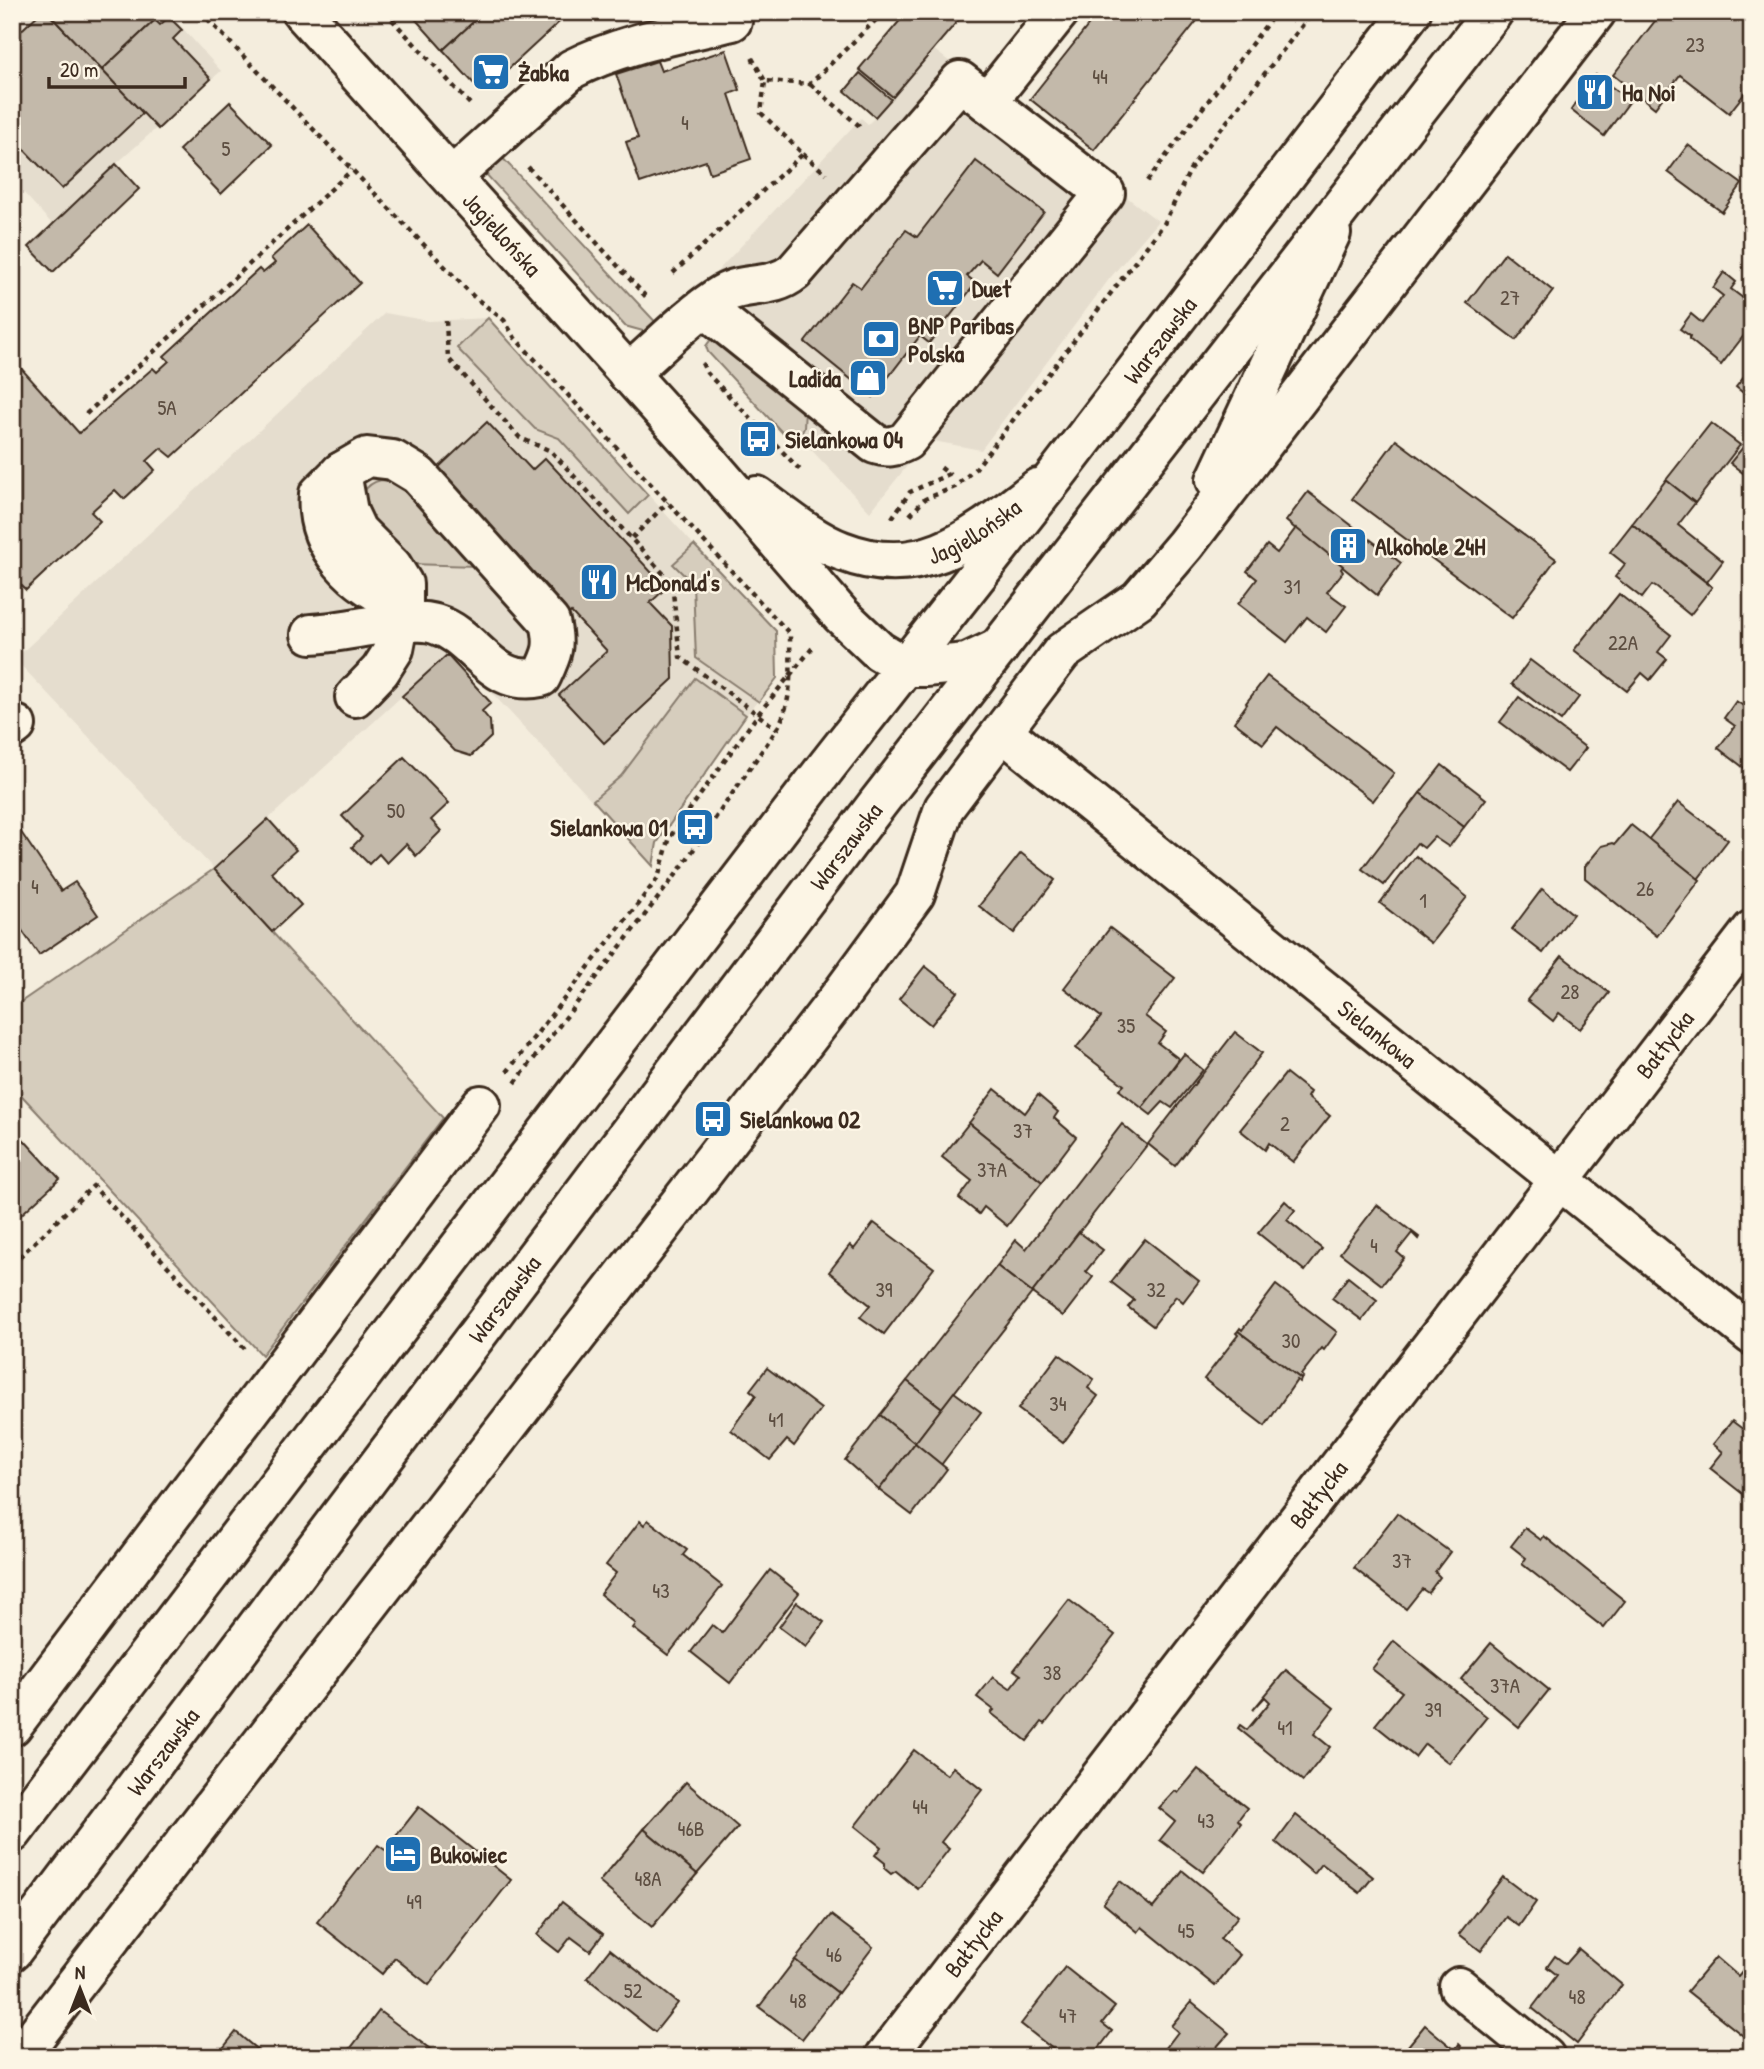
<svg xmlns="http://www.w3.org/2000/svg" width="1764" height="2069" viewBox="0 0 1764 2069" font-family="'Patrick Hand',sans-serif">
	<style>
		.built { fill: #e5ddce }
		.green { fill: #d6cdbd; stroke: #887c6e; stroke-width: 2 }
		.building { fill: #c3b9aa; stroke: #3b2a1e; stroke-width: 2 }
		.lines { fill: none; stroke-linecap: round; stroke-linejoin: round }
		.minor-casing { stroke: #3b2a1e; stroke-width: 44 }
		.major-casing { stroke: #3b2a1e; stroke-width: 44 }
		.path { stroke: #3b2a1e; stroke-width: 4.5; stroke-dasharray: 5 5; stroke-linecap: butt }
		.minor { stroke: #fcf5e5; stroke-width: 38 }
		.major { stroke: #fcf5e5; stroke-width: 38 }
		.labels { text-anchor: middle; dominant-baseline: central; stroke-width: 5; stroke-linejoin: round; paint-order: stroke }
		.number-label { font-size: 21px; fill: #5d4e41 }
		.poi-label { font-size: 24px; font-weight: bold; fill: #3b2a1e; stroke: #fcf5e5; text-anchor: start }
		.street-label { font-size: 24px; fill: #3b2a1e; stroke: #fcf5e5 }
	</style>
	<rect width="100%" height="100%" fill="#f4eddd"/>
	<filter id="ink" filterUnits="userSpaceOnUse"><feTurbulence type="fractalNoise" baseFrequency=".0143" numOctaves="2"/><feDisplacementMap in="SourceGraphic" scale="14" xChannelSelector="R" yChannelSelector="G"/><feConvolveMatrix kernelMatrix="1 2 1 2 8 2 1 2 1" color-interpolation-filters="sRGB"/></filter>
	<g filter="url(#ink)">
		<!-- built -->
		<g class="built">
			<polygon points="12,12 168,12 221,71 116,164 53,225 12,180"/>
			<polygon points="933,49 1158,221 1110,278 981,450 928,440 870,512 802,440 712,338 682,309 861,118 868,124 875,117"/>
			<polygon points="385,313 429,321 488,318 694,545 776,631 777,678 746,715 657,843 653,866 452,650 214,869 15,659"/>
		</g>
		<!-- green -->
		<g class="green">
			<polygon points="498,153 662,329 650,333 625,326 484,172"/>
			<polygon points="488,318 648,495 629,514 559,438 535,429 457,348"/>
			<polygon points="712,338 805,409 804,428 798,440 790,441 708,352 706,346"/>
			<path d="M381 480 395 482 401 486 475 566 409 564C399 553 370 525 364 514 356 498 365 484 381 480Z"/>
			<polygon points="694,545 776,631 777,678 759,702 696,658 693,584 673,564"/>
			<polygon points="695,678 746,715 657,843 653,866 593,800 621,776"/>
			<polygon points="214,869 443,1118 262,1355 12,1085 12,1008"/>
		</g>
		<!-- building -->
		<g class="building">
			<polygon points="41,12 47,12 143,113 62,189 12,137 12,39"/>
			<polygon points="47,12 147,12 155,20 102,70"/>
			<polygon points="409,12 484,12 443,50"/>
			<polygon points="484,12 570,12 489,87 476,86 443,50"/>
			<polygon points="651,12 669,12 659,21"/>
			<polygon points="907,12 954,12 961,17 893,97 859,69"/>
			<polygon points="1099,12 1204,12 1094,150 1030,99"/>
			<polygon points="1662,12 1752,12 1752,84 1729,113 1680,75 1655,108 1613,75"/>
			<polygon points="169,17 182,30 173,39 211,79 158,129 102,70 155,20 160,25"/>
			<polygon points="726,50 740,90 729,94 751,159 710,173 706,161 640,183 626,142 638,138 616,74 657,61 661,71"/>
			<polygon points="860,73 891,99 875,117 845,91"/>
			<polygon points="1596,75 1630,101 1604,136 1571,110"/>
			<polygon points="230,102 272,145 221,194 179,150"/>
			<polygon points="1688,145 1742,184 1722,212 1668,172"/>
			<polygon points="976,161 1044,212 997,273 981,260 967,276 976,283 929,343 920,336 873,397 805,342 852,282 861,288 906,230 917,237"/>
			<polygon points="116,164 139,189 53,272 29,247"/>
			<polygon points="307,225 360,283 172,457 161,448 147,461 155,470 124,499 115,490 91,512 100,521 26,590 12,576 12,358 79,433 153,368 157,372 169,361 164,356 259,269 263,273 275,263 271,258"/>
			<polygon points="1505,253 1553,291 1516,340 1467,303"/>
			<polygon points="1724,272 1736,282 1731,289 1752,305 1752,325 1721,365 1689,339 1690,336 1680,329 1691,314 1702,323 1723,296 1713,288"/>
			<polygon points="1752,367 1752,400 1736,387"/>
			<polygon points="487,422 532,470 545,458 666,588 650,603 672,626 673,679 604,743 559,695 607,651 571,612 566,617 548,597 552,592 510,547 505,551 487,531 492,527 437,469"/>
			<polygon points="1711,423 1740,445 1695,503 1666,480"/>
			<polygon points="1752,436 1752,480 1730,463"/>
			<polygon points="1396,440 1556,559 1512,618 1352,499"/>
			<polygon points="1666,480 1695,503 1678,525 1723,561 1707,582 1632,524"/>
			<polygon points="1308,492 1401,563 1377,595 1286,521"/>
			<polygon points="1632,524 1712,587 1690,615 1657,588 1652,585 1642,598 1615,577 1625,564 1610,552"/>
			<polygon points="1296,528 1343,566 1341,569 1343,572 1327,592 1346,606 1326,632 1307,617 1287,642 1238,604 1257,579 1247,571 1267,545 1277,553"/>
			<polygon points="1619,594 1671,635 1658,652 1667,659 1650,680 1642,673 1627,691 1574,650"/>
			<polygon points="447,655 491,703 482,711 490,721 491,737 471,756 455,751 402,696"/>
			<polygon points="1530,660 1579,697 1561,721 1512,684"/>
			<polygon points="1267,676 1394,773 1373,801 1277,727 1263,744 1234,722 1247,704 1246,703"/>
			<polygon points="1519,697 1586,748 1567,772 1500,722"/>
			<polygon points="1736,701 1748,709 1752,704 1752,774 1718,748 1735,726 1724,718"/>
			<polygon points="404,757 449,803 431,820 441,831 416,856 406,844 387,863 379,854 369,864 352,847 362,837 342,816"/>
			<polygon points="1442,765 1486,799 1464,827 1420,793"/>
			<polygon points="1420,793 1464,827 1449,847 1434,837 1424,848 1417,843 1384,885 1362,869"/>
			<polygon points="1678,802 1728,840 1698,879 1648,840"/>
			<polygon points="12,819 61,891 75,882 98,915 39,955 12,916"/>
			<polygon points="268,819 296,850 271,872 301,905 272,932 214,869"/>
			<polygon points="1631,825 1700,880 1657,936 1585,878 1585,866 1602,846 1613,843 1615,844"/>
			<polygon points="1021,853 1055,880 1014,933 979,906"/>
			<polygon points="1416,856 1467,897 1431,943 1380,903"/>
			<polygon points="1542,889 1573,914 1543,953 1512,929"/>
			<polygon points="1110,928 1175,978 1145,1016 1166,1032 1158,1043 1179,1059 1142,1108 1119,1090 1124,1085 1076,1048 1101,1017 1064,988"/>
			<polygon points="1562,956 1609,993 1580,1029 1559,1013 1553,1021 1527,1000"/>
			<polygon points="925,966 958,992 931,1025 899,999"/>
			<polygon points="1235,1032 1262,1053 1175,1166 1148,1144"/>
			<polygon points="1184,1054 1203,1070 1172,1108 1163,1102 1151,1115 1142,1108"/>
			<polygon points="1286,1073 1310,1092 1307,1097 1330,1116 1293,1162 1269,1143 1265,1150 1240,1130"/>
			<polygon points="995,1089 1025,1113 1038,1095 1058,1112 1054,1118 1076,1137 1042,1182 969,1123"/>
			<polygon points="969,1123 1042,1182 1007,1226 984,1207 979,1214 959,1198 972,1181 942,1157"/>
			<polygon points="1122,1124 1147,1145 1032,1293 997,1266 1016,1240 1026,1249"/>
			<polygon points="12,1127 60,1179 12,1223"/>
			<polygon points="1285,1201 1295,1210 1287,1220 1322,1249 1305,1271 1258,1233"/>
			<polygon points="1377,1205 1419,1237 1418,1239 1412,1233 1397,1252 1404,1258 1382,1285 1340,1253"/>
			<polygon points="874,1223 934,1268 884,1334 860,1317 870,1305 829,1272 850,1245 854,1249"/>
			<polygon points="1079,1232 1103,1250 1086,1271 1093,1277 1063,1316 1032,1293"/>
			<polygon points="1145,1239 1199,1281 1183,1302 1176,1296 1153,1326 1128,1307 1134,1300 1111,1282"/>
			<polygon points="997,1266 1032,1293 942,1408 907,1381"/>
			<polygon points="1348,1277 1377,1300 1362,1320 1332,1298"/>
			<polygon points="1276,1285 1337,1332 1324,1350 1322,1348 1301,1375 1303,1377 1301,1379 1238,1331 1240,1328 1242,1330"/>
			<polygon points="1238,1331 1301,1379 1300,1382 1297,1380 1265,1426 1204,1379 1238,1335 1236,1333"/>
			<polygon points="1059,1354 1094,1379 1088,1388 1098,1396 1063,1443 1018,1409"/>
			<polygon points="767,1368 821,1409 794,1446 787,1440 770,1460 731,1430 756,1395 750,1390"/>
			<polygon points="907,1381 942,1408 915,1443 880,1415"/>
			<polygon points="954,1392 981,1412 941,1465 915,1443"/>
			<polygon points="880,1415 915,1443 879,1490 845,1460"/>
			<polygon points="1732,1421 1752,1436 1752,1486 1744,1495 1710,1468 1723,1452 1713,1444"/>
			<polygon points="915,1443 947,1469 912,1515 879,1490"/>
			<polygon points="1397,1513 1450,1552 1435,1572 1440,1577 1428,1593 1422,1589 1406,1609 1354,1568"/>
			<polygon points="648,1520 687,1550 683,1555 722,1586 668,1655 633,1628 636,1624 600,1594 616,1573 606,1565 640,1521 644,1525"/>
			<polygon points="1525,1528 1541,1540 1544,1536 1625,1601 1604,1628 1522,1564 1526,1558 1511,1546"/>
			<polygon points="770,1570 799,1593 730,1683 691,1652 712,1625 722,1633"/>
			<polygon points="1069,1600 1115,1635 1045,1724 1042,1722 1027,1741 991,1713 994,1710 977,1697 993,1677 1010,1689 1021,1675 1014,1670"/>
			<polygon points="797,1602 824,1622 806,1647 779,1627"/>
			<polygon points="1394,1641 1487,1717 1449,1763 1425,1744 1415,1757 1375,1725 1402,1692 1372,1669"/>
			<polygon points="1491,1643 1549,1690 1519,1727 1461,1679"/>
			<polygon points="1286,1670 1334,1708 1314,1734 1330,1747 1303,1781 1238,1728 1240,1725 1247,1730 1256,1719 1270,1702 1265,1697 1253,1710"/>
			<polygon points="914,1750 947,1775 953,1767 982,1790 941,1842 949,1849 918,1889 896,1871 891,1874 885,1869 885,1863 875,1855 881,1847 855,1826"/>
			<polygon points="1198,1769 1247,1808 1238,1820 1241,1823 1203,1872 1160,1840 1175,1821 1159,1808 1175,1791 1178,1793"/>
			<polygon points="686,1782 738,1827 697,1874 644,1829"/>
			<polygon points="419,1807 511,1880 429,1985 395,1958 382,1974 317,1922 378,1845 385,1850"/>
			<polygon points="1296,1815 1373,1877 1360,1893 1322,1864 1314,1874 1276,1842"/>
			<polygon points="644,1829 697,1874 652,1927 599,1882"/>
			<polygon points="1183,1871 1238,1916 1220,1939 1240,1955 1215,1986 1142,1927 1138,1932 1103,1903 1120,1881 1153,1908"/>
			<polygon points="1503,1877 1536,1902 1519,1926 1506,1917 1481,1951 1459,1934"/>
			<polygon points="562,1902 603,1934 590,1951 571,1937 559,1952 537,1935"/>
			<polygon points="831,1915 873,1947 838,1993 795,1960"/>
			<polygon points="610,1949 678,2003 655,2032 587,1978"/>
			<polygon points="1579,1949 1622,1985 1577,2044 1532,2008 1557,1975 1547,1967 1555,1956 1566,1964"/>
			<polygon points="1716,1957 1738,1976 1752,1959 1752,2043 1687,1991"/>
			<polygon points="795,1960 838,1993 802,2039 759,2007"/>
			<polygon points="1065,1967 1115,2007 1102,2023 1112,2031 1093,2056 1083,2048 1076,2057 1063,2057 1021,2024"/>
			<polygon points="1191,2002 1229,2033 1208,2057 1159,2057 1178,2032 1171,2026"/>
			<polygon points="379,2011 418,2040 441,2057 344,2057"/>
			<polygon points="1425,2025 1455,2050 1459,2044 1461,2046 1452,2057 1399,2057"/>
			<polygon points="236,2032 266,2057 216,2057"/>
		</g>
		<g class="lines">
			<!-- minor casing -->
			<g class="minor-casing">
				<g id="minor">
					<path id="s1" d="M302 12 704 457 841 615 879 651 906 667H925L967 663 999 648"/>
					<polyline points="987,102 1059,12"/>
					<path d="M452 177 572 69C621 44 678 34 732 21"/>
					<path d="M628 374C657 349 691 313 723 294 746 281 772 290 794 272L960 81 1105 193 906 441C895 447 887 448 875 444L704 307"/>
					<path d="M341 472 319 494C314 547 356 587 403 603"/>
					<polyline points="1216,480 1331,233"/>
					<path id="s2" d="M757 496C782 514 812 540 842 551 924 583 976 535 1038 488"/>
					<path d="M311 634C345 633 406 615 435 624 478 637 489 688 541 677 552 654 556 647 550 622L418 475 393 460 367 457 341 472 348 512 357 531 392 566 403 584V603L394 649 380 671 355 697"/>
					<polyline points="12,728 16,725"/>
					<path id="s3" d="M1003 732 1752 1335"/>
					<polyline points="12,1726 481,1105"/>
					<polyline points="1459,1987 1545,2057"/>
					<polyline points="19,2057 840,996 915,894 944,808 1062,652 1139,599 1185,545 1596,12"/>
					<path id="s4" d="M885 2057 1752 930"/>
				</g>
			</g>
			<!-- major casing -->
			<g class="major-casing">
				<g id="major">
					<path id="s5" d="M12 1833 827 766 1056 475 1411 12"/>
					<path id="s6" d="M12 1951 878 803 1493 12"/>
				</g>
			</g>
			<!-- path -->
			<g class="path">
				<path d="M201 12 473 296 504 320 515 338 790 634C790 667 794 699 777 729L678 872 515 1083"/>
				<polyline points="385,12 470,104"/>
				<polyline points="752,58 765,81"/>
				<polyline points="810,84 863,129"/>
				<polyline points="803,154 826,174"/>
				<polyline points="528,167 647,298"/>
				<polyline points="1147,181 1276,12"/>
				<polyline points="673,273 803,154 761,113 765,81 810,84 884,12"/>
				<polyline points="446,321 448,358 520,438 551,451 672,583 680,657 777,729"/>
				<polyline points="702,363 707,373 802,472"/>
				<polyline points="86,414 352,170"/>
				<polyline points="910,515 925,499 955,487 976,468 1164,224 1192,166 1313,12"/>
				<polyline points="892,518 910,492 949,474 940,467"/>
				<polyline points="632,538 668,502"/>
				<polyline points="507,1072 658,878 670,837 759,713 814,646"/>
				<polyline points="12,1264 93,1186 245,1349"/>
			</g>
			<!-- minor -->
			<use href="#minor" class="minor"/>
			<!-- major -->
			<use href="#major" class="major"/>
		</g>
	</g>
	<!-- icons -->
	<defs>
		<g id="supermarket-square" transform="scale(2.0125)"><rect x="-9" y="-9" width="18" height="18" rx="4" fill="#1f6fb2" stroke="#fcf5e5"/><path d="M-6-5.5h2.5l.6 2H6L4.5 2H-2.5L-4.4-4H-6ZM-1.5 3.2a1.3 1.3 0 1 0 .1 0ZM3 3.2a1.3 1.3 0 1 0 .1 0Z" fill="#fff"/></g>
		<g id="restaurant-square" transform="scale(2.0125)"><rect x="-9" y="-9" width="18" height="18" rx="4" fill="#1f6fb2" stroke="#fcf5e5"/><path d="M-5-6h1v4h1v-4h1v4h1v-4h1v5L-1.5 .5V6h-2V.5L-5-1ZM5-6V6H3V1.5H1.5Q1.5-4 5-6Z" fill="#fff"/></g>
		<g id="bank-square" transform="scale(2.0125)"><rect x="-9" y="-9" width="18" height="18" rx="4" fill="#1f6fb2" stroke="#fcf5e5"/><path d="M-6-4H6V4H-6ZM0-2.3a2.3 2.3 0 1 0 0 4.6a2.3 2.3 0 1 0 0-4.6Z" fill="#fff"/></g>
		<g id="shop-square" transform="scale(2.0125)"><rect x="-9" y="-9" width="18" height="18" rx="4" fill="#1f6fb2" stroke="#fcf5e5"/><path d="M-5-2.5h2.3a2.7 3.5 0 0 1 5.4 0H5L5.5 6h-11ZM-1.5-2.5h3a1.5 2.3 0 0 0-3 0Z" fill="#fff"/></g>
		<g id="bus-square" transform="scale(2.0125)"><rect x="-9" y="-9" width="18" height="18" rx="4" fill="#1f6fb2" stroke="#fcf5e5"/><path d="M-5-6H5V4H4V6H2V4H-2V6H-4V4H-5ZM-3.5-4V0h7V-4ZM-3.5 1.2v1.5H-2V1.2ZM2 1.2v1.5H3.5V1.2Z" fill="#fff"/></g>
		<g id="building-square" transform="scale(2.0125)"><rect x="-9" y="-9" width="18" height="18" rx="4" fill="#1f6fb2" stroke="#fcf5e5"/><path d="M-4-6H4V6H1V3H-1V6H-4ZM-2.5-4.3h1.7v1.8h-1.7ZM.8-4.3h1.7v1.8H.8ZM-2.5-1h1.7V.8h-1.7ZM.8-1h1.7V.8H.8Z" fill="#fff"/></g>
		<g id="hotel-square" transform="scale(2.0125)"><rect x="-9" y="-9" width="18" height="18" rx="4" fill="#1f6fb2" stroke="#fcf5e5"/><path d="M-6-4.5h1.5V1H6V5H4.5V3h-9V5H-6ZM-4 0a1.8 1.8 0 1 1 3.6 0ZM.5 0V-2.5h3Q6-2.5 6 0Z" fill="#fff"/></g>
	</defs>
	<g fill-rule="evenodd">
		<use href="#supermarket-square" x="491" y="72"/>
		<use href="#restaurant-square" x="1595" y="92"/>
		<use href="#supermarket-square" x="945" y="288"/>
		<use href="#bank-square" x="881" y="339"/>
		<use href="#shop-square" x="868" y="378"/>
		<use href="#bus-square" x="758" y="439"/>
		<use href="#building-square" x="1348" y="546"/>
		<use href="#restaurant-square" x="599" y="582"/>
		<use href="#bus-square" x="695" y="827"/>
		<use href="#bus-square" x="713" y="1119"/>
		<use href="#hotel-square" x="403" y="1854"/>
	</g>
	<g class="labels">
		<!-- number labels -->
		<g class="number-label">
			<text x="1695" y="44">23</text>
			<text x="1100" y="76">44</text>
			<text x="685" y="122">4</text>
			<text x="226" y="148">5</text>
			<text x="1510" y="297">27</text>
			<text x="167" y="407">5A</text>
			<text x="1292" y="586">31</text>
			<text x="1623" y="642">22A</text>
			<text x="396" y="810">50</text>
			<text x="35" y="886">4</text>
			<text x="1645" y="888">26</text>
			<text x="1423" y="900">1</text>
			<text x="1570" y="991">28</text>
			<text x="1126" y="1025">35</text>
			<text x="1285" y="1123">2</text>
			<text x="1023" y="1130">37</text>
			<text x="992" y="1169">37A</text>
			<text x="1374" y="1245">4</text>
			<text x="884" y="1289">39</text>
			<text x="1156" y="1289">32</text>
			<text x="1291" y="1340">30</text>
			<text x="1058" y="1403">34</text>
			<text x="776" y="1419">41</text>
			<text x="1402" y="1560">37</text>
			<text x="661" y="1590">43</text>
			<text x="1052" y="1672">38</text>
			<text x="1505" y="1685">37A</text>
			<text x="1433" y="1709">39</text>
			<text x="1285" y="1727">41</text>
			<text x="920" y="1806">44</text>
			<text x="1206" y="1820">43</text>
			<text x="691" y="1828">46B</text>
			<text x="648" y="1878">48A</text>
			<text x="414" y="1901">49</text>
			<text x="1186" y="1930">45</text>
			<text x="834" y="1954">46</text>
			<text x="633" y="1990">52</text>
			<text x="1577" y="1996">48</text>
			<text x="798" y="2000">48</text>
			<text x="1068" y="2015">47</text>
		</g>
		<!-- poi labels -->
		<g class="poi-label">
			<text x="518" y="72">Żabka</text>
			<text x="1622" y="92">Ha Noi</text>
			<text x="972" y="288">Duet</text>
			<text x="908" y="325">BNP Paribas<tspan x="908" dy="28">Polska</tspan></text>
			<text x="841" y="378" text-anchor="end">Ladida</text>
			<text x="785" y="439">Sielankowa 04</text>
			<text x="1375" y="546">Alkohole 24H</text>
			<text x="626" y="582">McDonald's</text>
			<text x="668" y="827" text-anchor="end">Sielankowa 01</text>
			<text x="740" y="1119">Sielankowa 02</text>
			<text x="430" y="1854">Bukowiec</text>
		</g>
		<!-- street labels -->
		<g class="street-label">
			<text stroke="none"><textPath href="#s1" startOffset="299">Jagiellońska</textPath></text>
			<text stroke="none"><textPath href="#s5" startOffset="1883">Warszawska</textPath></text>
			<text stroke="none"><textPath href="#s2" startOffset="242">Jagiellońska</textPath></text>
			<text stroke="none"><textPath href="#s6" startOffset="1384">Warszawska</textPath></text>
			<text stroke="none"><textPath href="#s3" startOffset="481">Sielankowa</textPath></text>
			<text stroke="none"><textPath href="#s4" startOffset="1278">Bałtycka</textPath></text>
			<text stroke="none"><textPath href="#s6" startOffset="817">Warszawska</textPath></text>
			<text stroke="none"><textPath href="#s4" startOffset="710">Bałtycka</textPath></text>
			<text stroke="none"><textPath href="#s6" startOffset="250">Warszawska</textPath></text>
			<text stroke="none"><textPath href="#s4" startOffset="144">Bałtycka</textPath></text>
		</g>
	</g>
	<!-- margin -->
	<rect width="1764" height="2069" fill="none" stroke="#fcf5e5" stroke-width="42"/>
	<rect x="21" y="21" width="1722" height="2027" fill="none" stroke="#3b2a1e" stroke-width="2.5" filter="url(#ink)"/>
	<!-- north arrow -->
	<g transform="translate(80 1989)" stroke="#fcf5e5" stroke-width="5" paint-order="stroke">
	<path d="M0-5L12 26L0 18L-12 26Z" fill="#3b2a1e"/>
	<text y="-10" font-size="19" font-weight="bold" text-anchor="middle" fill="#3b2a1e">N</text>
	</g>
	<!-- scale -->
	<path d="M49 77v10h136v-10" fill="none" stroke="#3b2a1e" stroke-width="3.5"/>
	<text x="60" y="77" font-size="21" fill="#3b2a1e" stroke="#fcf5e5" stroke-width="5" paint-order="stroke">20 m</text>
</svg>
